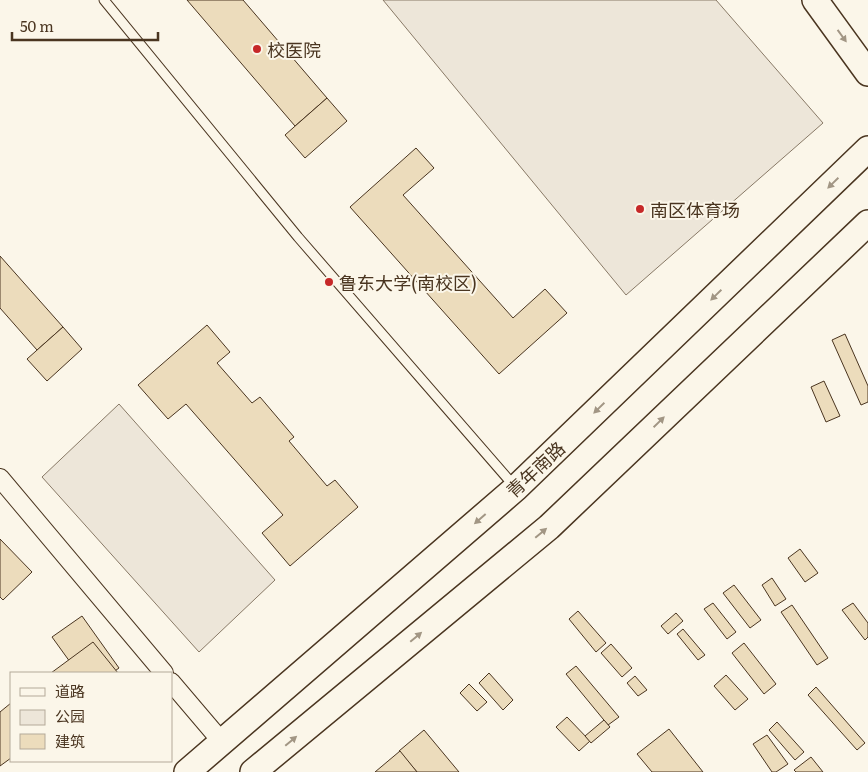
<svg xmlns="http://www.w3.org/2000/svg" width="868" height="772" viewBox="0 0 868 772" font-family="Literata,'Noto Sans SC',serif">
	<style>
		.green { fill: #ede6d9; stroke: #887966 }
		.building { fill: #ecdcbc; stroke: #4a3520 }
		.lines { fill: none; stroke-linecap: round; stroke-linejoin: round }
		.lane-casing { stroke: #4a3520; stroke-width: 11 }
		.street-casing { stroke: #4a3520; stroke-width: 20 }
		.secondary-casing { stroke: #4a3520; stroke-width: 28 }
		.lane { stroke: #fbf6e9; stroke-width: 9 }
		.street { stroke: #fbf6e9; stroke-width: 18 }
		.secondary { stroke: #fbf6e9; stroke-width: 25 }
		.oneway { fill: #a29684 }
		.poi-dot { fill: #c62828; stroke: #fbf6e9; stroke-width: 2 }
		.labels { text-anchor: middle; dominant-baseline: central; stroke-width: 4; stroke-linejoin: round; paint-order: stroke }
		.poi-label { font-size: 18px; fill: #4a3520; stroke: #fbf6e9; text-anchor: start }
		.street-label { font-size: 18px; fill: #4a3520; stroke: #fbf6e9 }
	</style>
	<rect width="100%" height="100%" fill="#fbf6e9"/>
	<!-- green -->
	<g class="green">
		<polygon points="383,0 716,0 823,123 626,295"/>
		<polygon points="119,404 275,580 199,652 42,477"/>
	</g>
	<!-- building -->
	<g class="building">
		<polygon points="187,0 243,0 327,98 295,126"/>
		<polygon points="327,98 347,121 305,158 285,135"/>
		<polygon points="416,148 434,168 403,195 513,318 545,289 567,313 499,374 350,207"/>
		<polygon points="0,256 63,327 37,350 0,308"/>
		<polygon points="207,325 230,352 217,363 252,403 260,397 294,437 289,441 327,486 335,480 358,507 290,566 262,533 283,515 186,404 168,419 138,385"/>
		<polygon points="63,327 82,349 47,381 27,359"/>
		<polygon points="845,334 868,386 868,402 861,405 832,340"/>
		<polygon points="824,381 840,416 826,422 811,387"/>
		<polygon points="0,539 32,572 3,600 0,597"/>
		<polygon points="800,549 818,573 805,582 788,558"/>
		<polygon points="772,578 786,599 775,606 762,585"/>
		<polygon points="734,585 761,620 750,628 723,593"/>
		<polygon points="713,603 736,632 727,639 704,609"/>
		<polygon points="853,603 868,623 868,637 865,640 842,610"/>
		<polygon points="792,605 828,658 817,665 781,612"/>
		<polygon points="578,611 606,643 596,652 569,619"/>
		<polygon points="676,613 683,621 668,634 661,626"/>
		<polygon points="82,616 119,668 112,673 78,673 52,637"/>
		<polygon points="683,629 705,655 698,660 677,634"/>
		<polygon points="93,642 118,673 51,673"/>
		<polygon points="744,643 776,684 764,694 732,653"/>
		<polygon points="611,644 632,668 622,677 601,653"/>
		<polygon points="576,666 619,717 608,725 566,674"/>
		<polygon points="489,673 513,700 503,710 479,683"/>
		<polygon points="726,675 748,699 735,710 714,686"/>
		<polygon points="635,676 647,690 638,696 627,683"/>
		<polygon points="469,684 487,702 477,711 460,693"/>
		<polygon points="816,687 865,743 857,750 808,695"/>
		<polygon points="11,703 11,758 0,766 0,712"/>
		<polygon points="567,717 590,741 579,751 556,727"/>
		<polygon points="604,720 610,727 591,743 585,736"/>
		<polygon points="777,722 804,752 795,760 769,730"/>
		<polygon points="669,729 703,772 652,772 637,754"/>
		<polygon points="424,730 459,772 417,772 399,751"/>
		<polygon points="767,735 788,764 776,772 772,772 753,744"/>
		<polygon points="400,751 417,772 375,772"/>
		<polygon points="811,757 823,772 796,772 794,770"/>
	</g>
	<g class="lines">
		<!-- lane casing -->
		<g class="lane-casing">
			<polyline id="lane" points="104,0 298,237 515,487"/>
		</g>
		<!-- street casing -->
		<g class="street-casing">
			<g id="street">
				<polyline points="0,478 164,673"/>
				<polyline points="171,682 222,742"/>
			</g>
		</g>
		<!-- secondary casing -->
		<g class="secondary-casing">
			<g id="secondary">
				<polyline points="815,0 868,73"/>
				<polyline points="187,772 516,488 868,149"/>
				<polyline points="253,772 549,527 868,223"/>
			</g>
		</g>
		<!-- lane -->
		<use href="#lane" class="lane"/>
		<!-- street -->
		<use href="#street" class="street"/>
		<!-- secondary -->
		<use href="#secondary" class="secondary"/>
	</g>
	<!-- one-way arrows -->
	<defs><path id="oneway-solid" d="M-6-.8H1V-3.2L6.5 0L1 3.2V.8H-6Z" transform="scale(1.25)"/></defs>
	<g class="oneway">
		<use href="#oneway-solid" transform="translate(842 36) rotate(54)"/>
		<use href="#oneway-solid" transform="translate(833 183) rotate(136)"/>
		<use href="#oneway-solid" transform="translate(716 295) rotate(136)"/>
		<use href="#oneway-solid" transform="translate(599 408) rotate(136)"/>
		<use href="#oneway-solid" transform="translate(659 422) rotate(-44)"/>
		<use href="#oneway-solid" transform="translate(480 519) rotate(139)"/>
		<use href="#oneway-solid" transform="translate(541 533) rotate(-40)"/>
		<use href="#oneway-solid" transform="translate(416 637) rotate(-40)"/>
		<use href="#oneway-solid" transform="translate(291 741) rotate(-40)"/>
	</g>
	<!-- markers -->
	<g class="poi-dot">
		<circle cx="257" cy="49" r="5"/>
		<circle cx="640" cy="209" r="5"/>
		<circle cx="329" cy="282" r="5"/>
	</g>
	<g class="labels">
		<!-- poi labels -->
		<g class="poi-label">
			<text x="267" y="49">校医院</text>
			<text x="650" y="209">南区体育场</text>
			<text x="339" y="282">鲁东大学(南校区)</text>
		</g>
		<!-- street labels -->
		<g class="street-label">
			<text transform="translate(535 469) rotate(-43)">青年南路</text>
		</g>
	</g>
	<!-- legend -->
	<rect x="10" y="672" width="162" height="90" fill="#fbf6e9" stroke="#b4a999"/>
	<rect x="20" y="688" width="25" height="8" fill="#fbf6e9" stroke="#b4a999"/>
	<text x="55" y="697" font-size="15" fill="#4a3520">道路</text>
	<rect x="20" y="710" width="25" height="15" fill="#ede6d9" stroke="#b4a999"/>
	<text x="55" y="722" font-size="15" fill="#4a3520">公园</text>
	<rect x="20" y="734" width="25" height="15" fill="#ecdcbc" stroke="#b4a999"/>
	<text x="55" y="747" font-size="15" fill="#4a3520">建筑</text>
	<!-- scale -->
	<path d="M12 32v8h146v-8" fill="none" stroke="#4a3520" stroke-width="2.5"/>
	<text x="20" y="32" font-size="15" fill="#4a3520" stroke="#fbf6e9" stroke-width="4" paint-order="stroke">50 m</text>
</svg>
